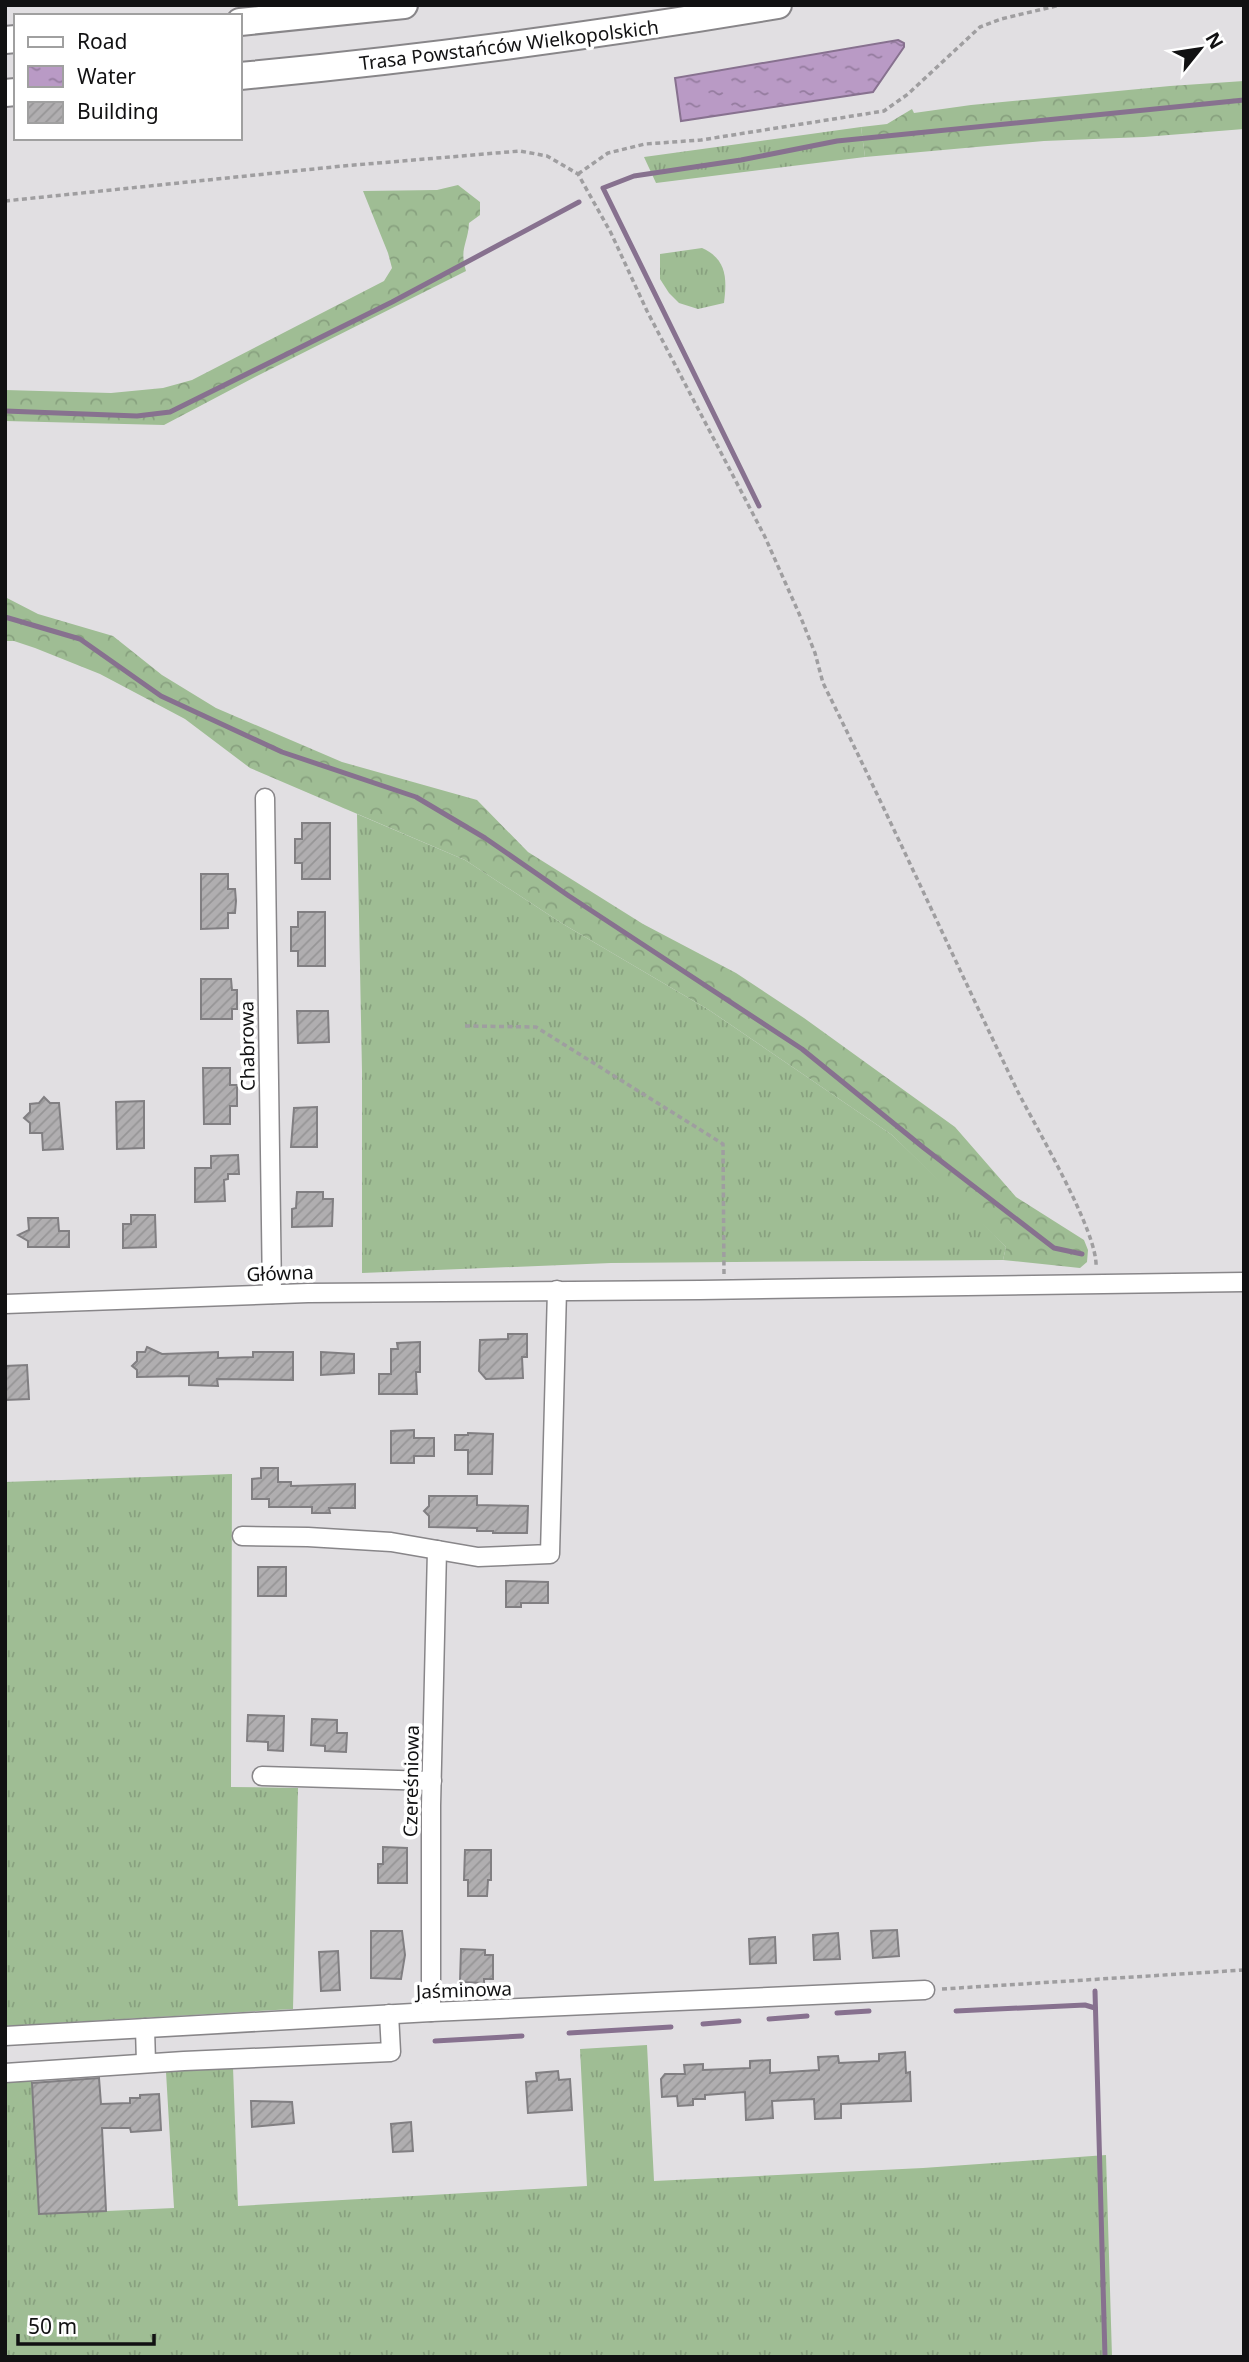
<svg xmlns="http://www.w3.org/2000/svg" width="1249" height="2362" viewBox="0 0 1249 2362" font-family="'Noto Sans',sans-serif">
	<style>
		.grass { fill: url(#grass-tufts) }
		.forest { fill: url(#forest-crowns) }
		.water { fill: url(#water-ripples); stroke: #87718f; stroke-width: 2 }
		.lines { fill: none; stroke-linecap: round; stroke-linejoin: round }
		.stream { stroke: #87718f; stroke-width: 5 }
		.building { fill: url(#building-hatch); stroke: #817f82; stroke-width: 2 }
		.minor-casing { stroke: #888689; stroke-width: 21 }
		.highway-casing { stroke: #888689; stroke-width: 30 }
		.path { stroke: #9f9ea0; stroke-width: 3.5; stroke-dasharray: 5 3.5; stroke-linecap: butt }
		.minor { stroke: #fff; stroke-width: 18 }
		.highway { stroke: #fff; stroke-width: 26 }
		.labels { text-anchor: middle; dominant-baseline: central; stroke-width: 7; stroke-linejoin: round; paint-order: stroke }
		.street-label { font-size: 19px; fill: #111112; stroke: #fff }
	</style>
	<defs>
		<pattern id="grass-tufts" width="24" height="20" patternUnits="userSpaceOnUse" patternTransform="scale(1.75)"><rect width="24" height="20" fill="#9fbd94"/><path d="M3 7l-1-3M5 7V3M7 7l1-3M15 17l-1-3M17 17v-4M19 17l1-3" fill="none" stroke="#88a17f"/></pattern>
		<pattern id="forest-crowns" width="20" height="18" patternUnits="userSpaceOnUse" patternTransform="scale(1.75)"><rect width="20" height="18" fill="#9fbd94"/><path d="M2 6a3 3 0 1 1 6 0M12 15a3 3 0 1 1 6 0" fill="none" stroke="#88a17f"/></pattern>
		<pattern id="water-ripples" width="26" height="14" patternUnits="userSpaceOnUse" patternTransform="scale(1.75)"><rect width="26" height="14" fill="#b99ac5"/><path d="M2 4q2-2 4 0t4 0M15 11q2-2 4 0t4 0" fill="none" stroke="#957c9f"/></pattern>
		<pattern id="building-hatch" width="6" height="6" patternUnits="userSpaceOnUse" patternTransform="scale(1.75)"><rect width="6" height="6" fill="#b0aeb0"/><path d="M-1 1l2-2M0 6l6-6M5 7l2-2" fill="none" stroke="#969596"/></pattern>
	</defs>
	<rect width="100%" height="100%" fill="#e1dfe2"/>
	<!-- grass -->
	<g class="grass">
		<polygon points="861,127 865,157 656,183 644,157"/>
		<path d="M702 248C727 259 727 279 724 303L698 309 679 303 669 293 660 279V254Z"/>
		<polygon points="357,814 465,860 563,924 709,1010 892,1135 973,1213 1006,1247 1003,1260 611,1263 362,1273 362,1071"/>
		<polygon points="232,1474 231,1787 298,1788 293,2009 5,2026 5,1482"/>
		<polygon points="647,2045 654,2181 923,2168 1106,2155 1112,2357 5,2357 5,2080 32,2079 40,2214 174,2208 166,2072 233,2067 238,2206 587,2186 580,2049"/>
	</g>
	<!-- forest -->
	<g class="forest">
		<polygon points="1244,81 1244,129 1144,137 1044,141 865,157 861,127 887,124 912,109 914,113 971,105 1170,86"/>
		<path d="M458 185 480 202V215L469 223C468 244 459 248 466 271L257 376 164 425 5 421V390L111 393 163 388 192 380 384 281 392 268 388 253 363 191 437 190Z"/>
		<polygon points="5,597 38,614 113,636 162,675 216,708 342,762 477,800 528,852 643,924 736,973 804,1018 955,1127 1016,1197 1084,1240 1088,1250 1087,1262 1080,1268 1003,1260 1006,1247 892,1135 709,1010 563,924 465,860 250,768 185,719 100,674 35,648 14,641 5,641"/>
	</g>
	<!-- water -->
	<polygon class="water" points="898,40 904,43 904,47 873,92 681,121 675,78"/>
	<g class="lines">
		<!-- stream -->
		<g class="stream">
			<polyline points="5,411 137,416 170,412 392,302 579,202"/>
			<polyline points="759,506 603,188 634,176 741,160 837,141 1244,100"/>
			<polyline points="5,617 80,639 161,696 282,752 416,797 485,838 569,896 802,1049 924,1148 1054,1248 1082,1254"/>
			<polyline points="1095,1991 1105,2357"/>
			<polyline points="956,2011 1085,2005 1095,2008"/>
			<polyline points="837,2013 869,2011"/>
			<polyline points="769,2019 807,2016"/>
			<polyline points="703,2024 739,2021"/>
			<polyline points="569,2033 671,2027"/>
			<polyline points="435,2041 522,2036"/>
		</g>
	</g>
	<!-- building -->
	<g class="building">
		<polygon points="302,823 330,823 330,879 302,879 302,863 295,863 295,839 302,839"/>
		<polygon points="201,874 228,874 228,889 235,889 236,901 235,913 228,913 228,928 201,929"/>
		<polygon points="298,912 325,912 325,966 298,966 298,951 291,951 291,927 298,927"/>
		<polygon points="201,979 231,979 232,990 237,990 237,1009 232,1009 232,1019 201,1019"/>
		<polygon points="297,1011 328,1011 329,1042 298,1043"/>
		<polygon points="203,1068 230,1068 230,1085 237,1085 237,1106 230,1106 230,1124 204,1124"/>
		<polygon points="44,1097 50,1103 59,1103 63,1149 43,1150 42,1133 30,1133 30,1123 24,1118 30,1112 30,1104 39,1103"/>
		<polygon points="144,1101 144,1148 117,1149 116,1102"/>
		<polygon points="317,1107 317,1147 291,1147 294,1108"/>
		<polygon points="238,1155 239,1174 228,1174 228,1179 224,1180 225,1201 195,1202 195,1168 211,1168 211,1156"/>
		<polygon points="297,1192 323,1192 323,1199 333,1199 332,1226 292,1227 292,1209 296,1208"/>
		<polygon points="131,1215 155,1215 156,1247 123,1248 123,1224 131,1224"/>
		<polygon points="28,1218 58,1218 59,1231 69,1231 69,1247 28,1247 28,1241 18,1235 29,1230"/>
		<polygon points="508,1334 527,1334 527,1357 522,1357 523,1378 486,1379 479,1371 480,1340 508,1339"/>
		<polygon points="420,1342 420,1372 416,1372 417,1394 379,1394 379,1374 391,1374 391,1349 398,1349 397,1343"/>
		<polygon points="147,1347 162,1354 218,1352 218,1358 253,1357 253,1352 293,1352 293,1380 217,1379 218,1386 189,1385 189,1376 137,1377 137,1370 132,1366 137,1361 137,1352 145,1352"/>
		<polygon points="321,1352 354,1354 354,1373 321,1375"/>
		<polygon points="27,1365 29,1399 5,1400 5,1366"/>
		<polygon points="414,1430 414,1438 434,1438 434,1456 414,1456 414,1463 391,1463 391,1431"/>
		<polygon points="468,1433 493,1434 492,1474 468,1474 468,1450 455,1450 455,1435 468,1435"/>
		<polygon points="261,1468 278,1468 278,1482 291,1482 291,1486 355,1484 355,1508 329,1508 330,1513 312,1513 312,1507 269,1507 269,1499 252,1499 252,1479 261,1478"/>
		<polygon points="429,1496 477,1496 477,1505 528,1506 527,1533 493,1533 493,1531 477,1531 477,1528 429,1527 429,1516 424,1511 429,1506"/>
		<rect x="258" y="1567" width="28" height="29"/>
		<polygon points="506,1581 548,1582 548,1603 521,1603 521,1607 506,1607"/>
		<polygon points="248,1715 284,1716 283,1751 268,1750 268,1742 247,1741"/>
		<polygon points="312,1719 337,1720 337,1733 347,1733 346,1752 325,1751 325,1746 311,1745"/>
		<polygon points="383,1847 407,1848 407,1883 378,1883 378,1864 383,1864"/>
		<polygon points="465,1850 491,1850 491,1880 488,1880 487,1896 468,1896 468,1880 464,1880"/>
		<polygon points="897,1930 899,1956 873,1958 871,1931"/>
		<polygon points="371,1931 402,1931 405,1955 401,1979 371,1978"/>
		<polygon points="838,1933 840,1959 814,1960 813,1935"/>
		<polygon points="775,1937 776,1963 750,1964 749,1939"/>
		<polygon points="461,1949 485,1950 485,1955 493,1955 493,1979 484,1979 484,1983 460,1982"/>
		<polygon points="338,1951 340,1990 321,1991 319,1952"/>
		<polygon points="905,2052 906,2073 910,2072 911,2101 841,2104 841,2118 815,2119 814,2099 772,2101 773,2118 746,2120 745,2092 705,2095 705,2099 693,2099 693,2105 678,2106 677,2096 662,2097 661,2079 665,2074 685,2074 684,2065 703,2064 703,2070 750,2068 750,2061 770,2060 770,2073 819,2070 818,2057 838,2056 839,2063 879,2061 879,2054"/>
		<polygon points="558,2071 559,2080 570,2079 572,2110 528,2113 526,2082 537,2081 536,2073"/>
		<polygon points="99,2078 101,2104 130,2103 130,2098 140,2098 140,2095 159,2094 161,2130 131,2132 130,2128 102,2128 106,2211 39,2214 32,2083"/>
		<polygon points="251,2101 292,2102 294,2123 252,2127"/>
		<polygon points="411,2122 413,2151 393,2152 391,2124"/>
	</g>
	<g class="lines">
		<!-- minor casing -->
		<g class="minor-casing">
			<g id="minor">
				<polyline points="265,798 272,1294"/>
				<polyline points="5,1304 308,1293 700,1290 1244,1282"/>
				<polyline points="242,1536 308,1537 391,1542 478,1557 550,1554 557,1290"/>
				<polyline points="262,1776 432,1781"/>
				<polyline points="431,2012 431,1806 437,1550"/>
				<polyline points="145,2028 146,2063"/>
				<polyline points="5,2036 431,2012 925,1990"/>
				<polyline points="5,2073 184,2061 391,2052 389,2014"/>
			</g>
		</g>
		<!-- highway casing -->
		<g class="highway-casing">
			<g id="highway">
				<polyline points="240,22 404,5"/>
				<polyline points="5,40 16,39"/>
				<path d="M240 76C420 59 599 35 778 5"/>
				<polyline points="5,93 16,92"/>
			</g>
		</g>
		<!-- path -->
		<g class="path">
			<polyline points="578,174 608,153 645,144 701,140 884,111 908,94 980,27 1001,19 1060,5"/>
			<path d="M5 201 343 166 520 151 547 156 578 174 611 233 647 311 765 537 801 618 815 653 823 683C890 818 952 955 1017 1090 1036 1128 1099 1233 1096 1268"/>
			<polyline points="465,1026 536,1027 723,1144 724,1274"/>
			<polyline points="942,1989 1244,1970"/>
		</g>
		<!-- minor -->
		<use href="#minor" class="minor"/>
		<!-- highway -->
		<use href="#highway" class="highway"/>
	</g>
	<g class="labels">
		<!-- street labels -->
		<g class="street-label">
			<text transform="translate(509 45) rotate(-7)">Trasa Powstańców Wielkopolskich</text>
			<text transform="translate(247 1046) rotate(-91)">Chabrowa</text>
			<text transform="translate(280 1273) rotate(-2)">Główna</text>
			<text transform="translate(411 1781) rotate(-89)">Czereśniowa</text>
			<text transform="translate(464 1990) rotate(-2)">Jaśminowa</text>
		</g>
	</g>
	<!-- border -->
	<rect width="1249" height="2362" fill="none" stroke="#111112" stroke-width="14"/>
	<!-- legend -->
	<rect x="14" y="14" width="228" height="126" fill="#ffffff" stroke="#a0a0a0" stroke-width="2"/>
	<rect x="28" y="37" width="35" height="10" fill="#ffffff" stroke="#a0a0a0" stroke-width="2"/>
	<text x="77" y="49" font-size="21" fill="#111112">Road</text>
	<rect x="28" y="66" width="35" height="21" fill="url(#water-ripples)" stroke="#a0a0a0" stroke-width="2"/>
	<text x="77" y="84" font-size="21" fill="#111112">Water</text>
	<rect x="28" y="102" width="35" height="21" fill="url(#building-hatch)" stroke="#a0a0a0" stroke-width="2"/>
	<text x="77" y="119" font-size="21" fill="#111112">Building</text>
	<!-- north arrow -->
	<g transform="translate(1200 49) rotate(60)" stroke="#ffffff" stroke-width="5" paint-order="stroke">
	<path d="M0-5L12 26L0 18L-12 26Z" fill="#111112"/>
	<text y="-10" font-size="19" font-weight="bold" text-anchor="middle" fill="#111112">N</text>
	</g>
	<!-- scale -->
	<path d="M18 2334v10h136v-10" fill="none" stroke="#111112" stroke-width="3.5"/>
	<text x="28" y="2334" font-size="21" fill="#111112" stroke="#ffffff" stroke-width="5" paint-order="stroke">50 m</text>
</svg>
